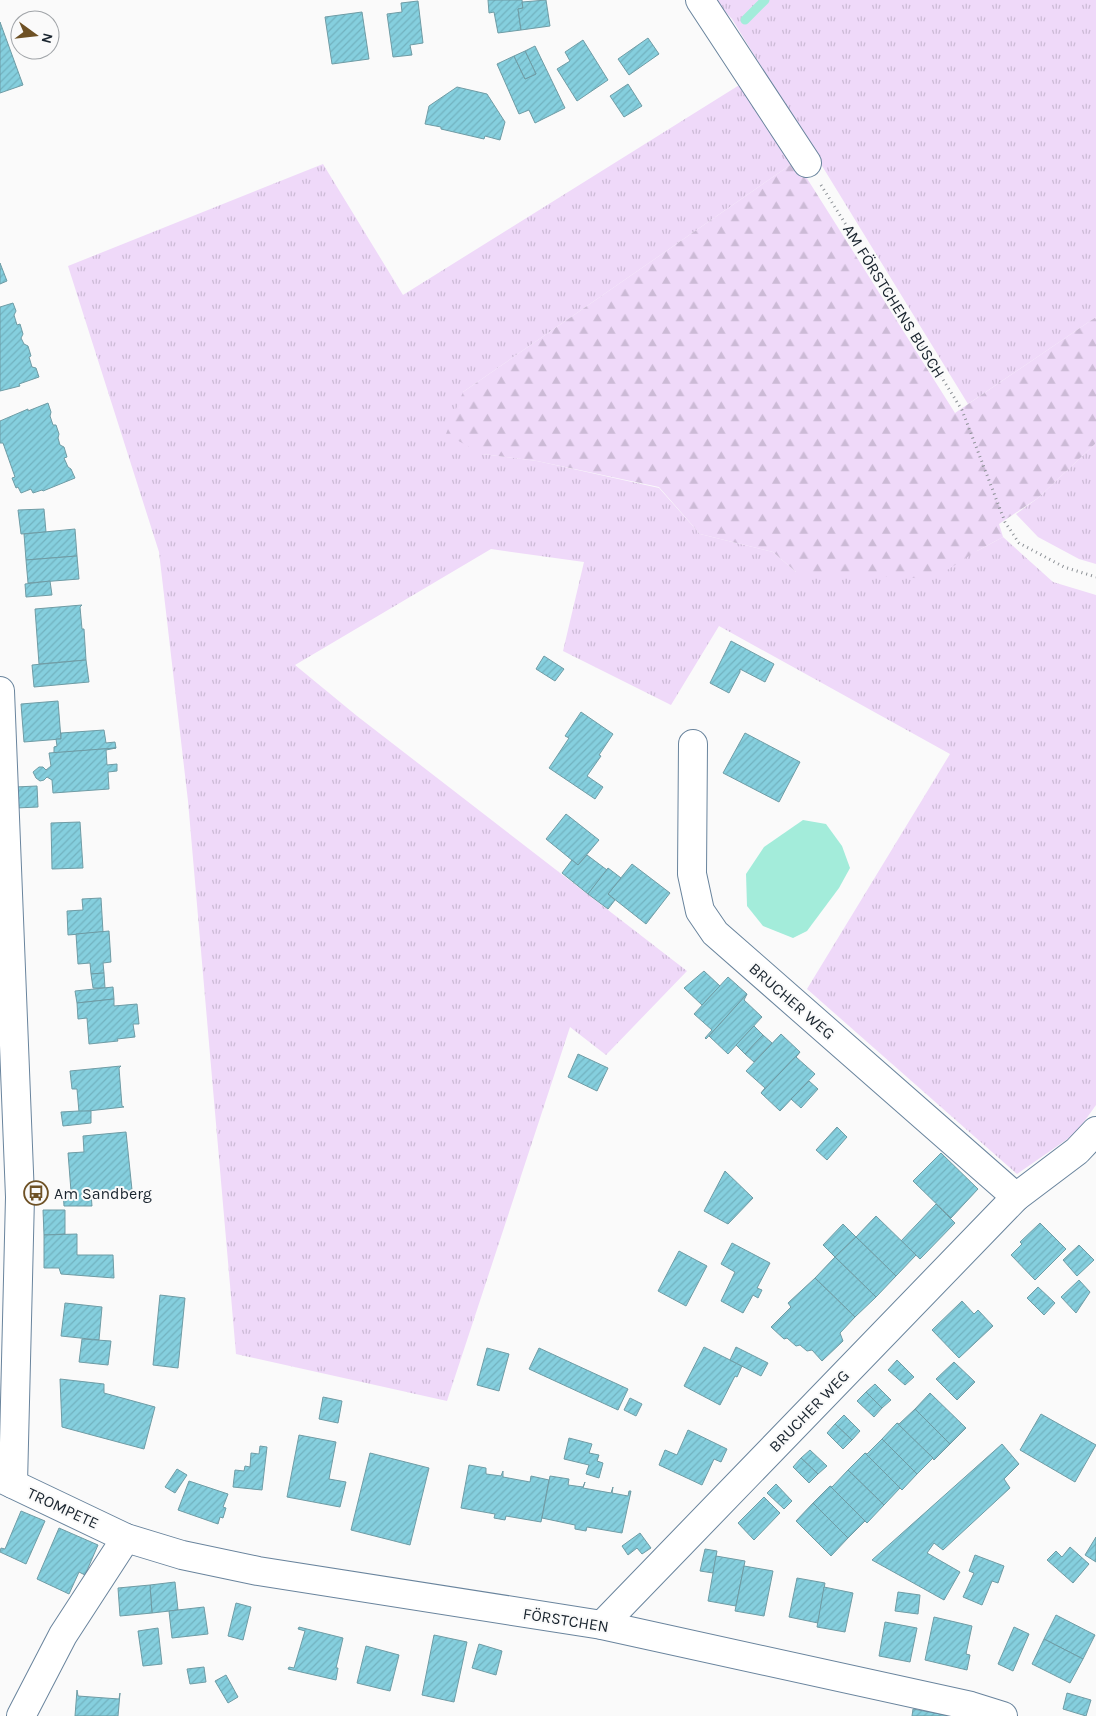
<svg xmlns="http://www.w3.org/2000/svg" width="1096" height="1716" viewBox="0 0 1096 1716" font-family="Karla,sans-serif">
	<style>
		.grass { fill: url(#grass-tufts) }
		.forest { fill: url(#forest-firs) }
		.water { fill: #a3ecda }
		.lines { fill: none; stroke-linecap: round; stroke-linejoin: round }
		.stream { stroke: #a3ecda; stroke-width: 9 }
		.building { fill: url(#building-hatch); stroke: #6f9ca5 }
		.minor-casing { stroke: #69849d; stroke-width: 30 }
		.path { stroke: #8b9095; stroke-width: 3; stroke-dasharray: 1 4; stroke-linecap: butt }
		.minor { stroke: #fff; stroke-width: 28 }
		.labels { text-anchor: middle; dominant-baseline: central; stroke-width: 4; stroke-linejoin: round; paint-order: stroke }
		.street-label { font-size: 16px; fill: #19242e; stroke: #fafafa }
		.poi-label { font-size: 16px; fill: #19242e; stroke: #fafafa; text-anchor: start }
	</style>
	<defs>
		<pattern id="grass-tufts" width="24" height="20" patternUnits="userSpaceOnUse" patternTransform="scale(1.25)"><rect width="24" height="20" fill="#efd9f9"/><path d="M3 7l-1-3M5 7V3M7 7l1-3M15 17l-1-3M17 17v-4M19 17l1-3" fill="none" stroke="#ccbad6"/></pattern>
		<pattern id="forest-firs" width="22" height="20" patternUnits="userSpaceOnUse" patternTransform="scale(1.25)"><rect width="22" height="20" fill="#efd9f9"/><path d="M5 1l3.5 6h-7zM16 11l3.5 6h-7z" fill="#ccbad6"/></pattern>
		<pattern id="building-hatch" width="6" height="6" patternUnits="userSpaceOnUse" patternTransform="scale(1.25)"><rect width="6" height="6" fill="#85cfde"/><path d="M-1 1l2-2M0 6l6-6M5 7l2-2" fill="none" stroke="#72b2bf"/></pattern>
	</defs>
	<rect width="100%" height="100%" fill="#fafafa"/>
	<!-- grass -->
	<g class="grass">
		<polygon points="714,0 1096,0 1096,317 968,404 732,19"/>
		<polygon points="741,84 796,161 463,392 482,454 537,461 659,488 700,534 773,552 796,572 977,551 1003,537 1053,582 1096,595 1096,1105 1076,1133 1017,1174 807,989 950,754 719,626 671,705 563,651 584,562 491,549 295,665 357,716 687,971 606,1055 570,1027 447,1401 236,1354 188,801 159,552 68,266 323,164 403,295"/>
		<polygon points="1096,443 1096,564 1079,559 1038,537 1016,514 1038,498"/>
	</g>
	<!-- forest -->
	<polygon class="forest" points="796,161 955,413 1096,317 1096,443 1038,498 999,524 1003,537 977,551 933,579 796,572 773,552 700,534 659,487 537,461 482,454 446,434 463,392"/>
	<!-- water -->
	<polygon class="water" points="803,820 826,824 842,846 850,868 839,888 807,931 793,938 763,926 747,906 746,874 764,847"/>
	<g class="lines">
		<!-- stream -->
		<polyline class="stream" points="745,20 765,0"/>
	</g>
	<!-- building -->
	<g class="building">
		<polygon points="488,0 522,0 523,8 518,9 521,30 498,33 494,12 489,13"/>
		<polygon points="546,0 550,26 521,30 518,9 523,8 522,2"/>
		<polygon points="418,1 423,43 410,45 412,55 393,57 387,14 402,12 401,3"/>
		<polygon points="362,12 369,59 332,64 325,17"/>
		<polygon points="0,22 23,85 0,93"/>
		<polygon points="648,38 659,54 629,75 618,59"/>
		<polygon points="583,40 608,80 577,101 557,69 570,61 565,52"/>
		<polygon points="535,46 565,108 535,123 529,110 519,114 497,64 514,56 525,79 536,74 525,51"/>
		<polygon points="525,51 536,74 525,79 514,56"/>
		<polygon points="628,84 642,106 624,117 610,96"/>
		<polygon points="457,87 487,94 505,122 500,140 485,136 484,139 441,129 441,127 425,124 429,106"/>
		<polygon points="0,263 7,281 0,284"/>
		<polygon points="13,303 16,311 14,315 17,325 20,324 23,334 21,338 24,344 28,346 31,356 29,357 32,367 36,368 39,377 19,384 20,386 0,391 0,307"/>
		<polygon points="48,403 51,412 50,416 53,425 56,425 59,434 58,438 60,445 64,447 67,457 64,458 68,467 71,469 75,478 43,491 42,490 33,493 31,489 21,493 18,487 16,488 12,478 15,477 3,443 0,443 0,421 28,409 28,411"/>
		<polygon points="44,509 46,532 21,534 18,510"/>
		<polygon points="75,529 77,556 26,560 24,534"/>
		<polygon points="77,556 79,579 28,583 26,560"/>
		<polygon points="50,581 52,595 26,597 25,584"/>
		<polygon points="82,605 80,607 82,629 84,629 86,660 39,664 35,609"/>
		<polygon points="731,641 774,664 765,682 740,669 740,672 729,693 710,683"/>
		<polygon points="544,656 564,669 555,681 536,669"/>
		<polygon points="86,660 89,682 34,687 32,665"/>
		<polygon points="58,701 61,739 24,742 21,704"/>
		<polygon points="581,712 613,734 599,755 601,756 587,776 603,787 595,799 549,768 569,738 565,736"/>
		<polygon points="104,730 106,743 115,742 116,748 54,753 54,747 57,746 56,739 61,739 61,733"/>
		<polygon points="745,733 800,762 779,802 723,773"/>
		<polygon points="116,748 106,750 107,765 117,764 117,771 108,772 109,789 53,793 52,780 47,777 44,780 40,781 36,778 33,772 39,767 43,767 46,770 51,766 49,753"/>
		<polygon points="37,786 38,807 16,808 15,787"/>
		<polygon points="566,814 599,840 578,865 546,839"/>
		<polygon points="80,822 83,868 52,869 51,823"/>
		<polygon points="587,855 607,870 588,894 562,873 572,860 578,865"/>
		<polygon points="632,864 670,893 646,924 608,894"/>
		<polygon points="608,868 621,878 608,894 615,900 608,909 588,894"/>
		<polygon points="101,898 103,932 68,935 67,911 83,910 82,899"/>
		<polygon points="109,931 111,962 103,963 104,973 91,974 90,963 78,964 76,934"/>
		<polygon points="704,971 720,986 702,1005 684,988"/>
		<polygon points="104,973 105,988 93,988 91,974"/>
		<polygon points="728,977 747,994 706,1039 705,1038 712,1030 694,1014"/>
		<polygon points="113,987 114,999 77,1003 75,991"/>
		<polygon points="747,994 744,1000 762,1017 728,1054 709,1036"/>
		<polygon points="114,999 114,1006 137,1004 139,1024 133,1024 135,1037 117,1039 118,1041 89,1044 87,1018 78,1019 77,1003"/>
		<polygon points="754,1026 763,1035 745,1054 736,1045"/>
		<polygon points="781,1034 800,1052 761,1093 765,1088 746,1071"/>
		<polygon points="763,1035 772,1043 754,1062 745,1054"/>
		<polygon points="800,1052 796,1057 815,1074 780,1111 761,1093"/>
		<polygon points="578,1054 608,1068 597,1091 568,1077"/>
		<polygon points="121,1066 119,1068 122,1106 124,1107 79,1112 77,1089 72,1089 70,1071"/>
		<polygon points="809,1081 818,1089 801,1108 791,1099"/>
		<polygon points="79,1111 91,1111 91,1123 63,1126 61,1112"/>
		<polygon points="837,1127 847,1137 827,1160 816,1150"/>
		<polygon points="126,1132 132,1190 91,1194 92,1206 64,1206 63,1191 71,1191 68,1153 84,1152 83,1136"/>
		<polygon points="941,1153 978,1189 951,1218 913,1181"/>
		<polygon points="725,1171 753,1198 728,1224 704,1211"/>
		<polygon points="936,1204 955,1223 920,1259 901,1241"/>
		<polygon points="43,1210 65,1210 65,1234 44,1235"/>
		<polygon points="876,1216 916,1255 896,1276 856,1237"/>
		<polygon points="1040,1223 1066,1249 1035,1280 1011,1255 1022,1244 1020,1242"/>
		<polygon points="843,1224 856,1237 835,1257 823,1245"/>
		<polygon points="77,1234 77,1255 113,1255 114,1278 61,1274 59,1268 44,1268 44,1235"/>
		<polygon points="856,1237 896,1276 876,1297 835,1257"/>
		<polygon points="732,1243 770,1263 757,1288 762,1290 758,1298 753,1295 743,1313 721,1301 735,1272 721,1264"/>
		<polygon points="1079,1245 1094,1260 1077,1276 1063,1260"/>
		<polygon points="679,1251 707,1266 686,1306 658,1291"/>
		<polygon points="835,1257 876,1297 855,1317 815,1278"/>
		<polygon points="815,1278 855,1317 840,1333 843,1341 822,1361 812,1350 807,1351 800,1345 796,1346 787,1338 784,1339 771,1327 791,1307 788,1303"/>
		<polygon points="1079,1280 1090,1292 1076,1313 1061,1297"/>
		<polygon points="1038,1287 1055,1303 1044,1315 1027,1298"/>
		<polygon points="160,1295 185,1298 178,1368 153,1365"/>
		<polygon points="962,1301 974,1314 978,1310 993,1326 959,1358 932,1330"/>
		<polygon points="65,1303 102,1307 99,1340 61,1336"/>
		<polygon points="82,1339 111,1341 108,1365 79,1362"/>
		<polygon points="704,1347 742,1366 737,1377 735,1376 720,1405 684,1386"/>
		<polygon points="736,1347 768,1363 761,1376 730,1360"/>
		<polygon points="487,1348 509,1354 499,1391 477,1385"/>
		<polygon points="539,1348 628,1389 618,1410 529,1369"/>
		<polygon points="897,1360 914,1377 905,1385 888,1370"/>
		<polygon points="954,1362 975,1382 957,1400 936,1379"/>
		<polygon points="60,1379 104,1384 104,1393 155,1407 144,1449 62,1427"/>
		<polygon points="875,1384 891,1400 882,1408 866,1392"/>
		<polygon points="866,1392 882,1408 874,1417 857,1401"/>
		<polygon points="930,1393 966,1428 950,1444 915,1409"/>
		<polygon points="323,1397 342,1401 338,1423 319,1419"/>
		<polygon points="630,1398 642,1404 636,1416 624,1410"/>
		<polygon points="915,1409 950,1444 934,1460 897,1423 899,1424"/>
		<polygon points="1041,1414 1096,1445 1075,1482 1020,1450"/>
		<polygon points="844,1415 860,1431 852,1440 835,1424"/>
		<polygon points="897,1423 933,1458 917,1474 882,1439"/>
		<polygon points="835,1424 852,1440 843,1449 827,1433"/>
		<polygon points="688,1430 727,1449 721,1462 714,1459 702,1485 659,1465 665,1450 677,1455"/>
		<polygon points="299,1435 336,1442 329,1479 346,1482 340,1507 287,1497"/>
		<polygon points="569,1438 592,1444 589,1453 599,1455 597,1461 603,1463 599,1478 586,1474 589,1465 564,1459"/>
		<polygon points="882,1439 917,1474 902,1490 865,1453 867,1454"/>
		<polygon points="1002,1444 1019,1464 1004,1479 1010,1488 943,1550 934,1543 927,1553 960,1572 944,1600 872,1560"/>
		<polygon points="260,1446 267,1447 262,1490 233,1487 235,1470 244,1471 245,1466 250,1467 251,1453 259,1454"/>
		<polygon points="810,1450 827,1466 818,1474 801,1458"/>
		<polygon points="370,1453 429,1468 410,1545 351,1530"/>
		<polygon points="865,1453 902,1490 900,1488 884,1505 848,1470"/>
		<polygon points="801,1458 818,1474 809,1483 793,1467"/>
		<polygon points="469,1465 486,1468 486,1474 501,1476 503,1471 503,1477 530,1482 531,1476 549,1480 541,1522 506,1516 505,1520 494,1518 495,1514 461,1508"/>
		<polygon points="177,1469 187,1475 175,1493 165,1487"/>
		<polygon points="848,1470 884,1505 867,1523 830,1486 832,1487"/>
		<polygon points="550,1476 569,1479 568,1485 583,1487 585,1482 583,1488 611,1493 613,1487 612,1493 628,1496 629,1491 631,1491 622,1533 587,1527 586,1531 575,1529 575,1525 542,1518"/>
		<polygon points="189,1481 228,1494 223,1507 226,1508 223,1518 220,1517 218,1524 178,1510"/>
		<polygon points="776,1484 792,1501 784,1509 767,1493"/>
		<polygon points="830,1486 865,1521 848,1538 813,1503"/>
		<polygon points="764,1497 780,1513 754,1540 738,1523"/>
		<polygon points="813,1503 848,1538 831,1556 796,1521"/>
		<polygon points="21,1511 45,1521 26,1564 0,1552 1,1548 5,1549"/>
		<polygon points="59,1528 98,1545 85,1575 79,1572 69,1594 37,1579"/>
		<polygon points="640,1533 651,1548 642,1554 637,1548 628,1555 622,1546"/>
		<polygon points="1096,1537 1096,1562 1085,1555"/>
		<polygon points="1070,1547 1089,1564 1073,1583 1047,1560 1056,1551 1062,1557"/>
		<polygon points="705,1549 717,1551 713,1573 700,1571"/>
		<polygon points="975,1555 1004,1566 998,1583 992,1581 982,1605 963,1597 974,1573 969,1571"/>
		<polygon points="716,1556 745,1561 736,1606 708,1601"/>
		<polygon points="744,1566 773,1571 764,1616 735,1611"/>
		<polygon points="797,1578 825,1583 818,1623 789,1617"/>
		<polygon points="175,1582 178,1610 152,1613 150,1585"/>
		<polygon points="150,1585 152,1613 120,1616 118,1588"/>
		<polygon points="824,1587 853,1593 845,1632 817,1627"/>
		<polygon points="898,1592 920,1595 918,1614 895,1611"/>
		<polygon points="236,1603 251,1607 243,1640 228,1636"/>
		<polygon points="204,1607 208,1634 172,1638 169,1611"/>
		<polygon points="1056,1615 1095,1635 1083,1659 1044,1639"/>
		<polygon points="934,1617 972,1626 966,1654 970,1655 967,1670 925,1660"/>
		<polygon points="885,1622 917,1628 910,1662 879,1656"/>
		<polygon points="299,1627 343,1638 336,1668 338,1668 336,1680 288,1669 289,1667 294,1668 305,1631 298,1629"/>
		<polygon points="1014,1627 1029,1634 1013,1671 998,1664"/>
		<polygon points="158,1628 162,1664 143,1666 138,1631"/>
		<polygon points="434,1635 467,1642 454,1702 422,1695"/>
		<polygon points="1044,1639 1083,1659 1070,1683 1032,1664"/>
		<polygon points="479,1644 502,1651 496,1675 472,1668"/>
		<polygon points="366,1646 399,1655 390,1691 357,1683"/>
		<polygon points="204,1667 206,1682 190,1684 187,1669"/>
		<polygon points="226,1675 238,1697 228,1703 215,1681"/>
		<polygon points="77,1690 78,1696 119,1699 120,1693 118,1716 75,1716"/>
		<polygon points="1067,1693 1091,1700 1086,1716 1063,1709"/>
		<polygon points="913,1709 924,1711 951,1716 912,1716"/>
	</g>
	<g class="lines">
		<!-- minor casing -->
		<g class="minor-casing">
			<g id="minor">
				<polyline points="700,0 807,163"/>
				<polyline points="0,691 20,1197 13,1484"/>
				<polyline points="1016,1197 1077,1151 1096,1131"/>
				<polyline points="0,1478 126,1538 182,1555 258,1571 602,1625 971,1706 1003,1716"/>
				<polyline points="602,1625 1016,1197 715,933 700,911 692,874 693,744"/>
				<polyline points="21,1716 63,1635 126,1538"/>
			</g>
		</g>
		<!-- path -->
		<polyline class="path" points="821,185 962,410 1005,522 1019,543 1064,567 1096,577"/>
		<!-- minor -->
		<use href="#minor" class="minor"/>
	</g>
	<!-- icons -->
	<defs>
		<g id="bus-ring" transform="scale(1.25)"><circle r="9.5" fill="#fafafa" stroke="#6e5125" stroke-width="1.5"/><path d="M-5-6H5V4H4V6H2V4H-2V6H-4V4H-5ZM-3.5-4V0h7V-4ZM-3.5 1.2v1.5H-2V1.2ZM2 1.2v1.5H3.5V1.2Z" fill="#6e5125"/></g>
	</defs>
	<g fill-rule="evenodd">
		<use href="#bus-ring" x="36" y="1193"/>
	</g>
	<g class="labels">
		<!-- street labels -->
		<g class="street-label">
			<text transform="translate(894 301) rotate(58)">AM FÖRSTCHENS BUSCH</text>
			<text transform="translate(792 1001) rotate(41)">BRUCHER WEG</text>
			<text transform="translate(809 1411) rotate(-46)">BRUCHER WEG</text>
			<text transform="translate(63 1508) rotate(25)">TROMPETE</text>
			<text transform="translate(566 1620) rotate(9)">FÖRSTCHEN</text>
		</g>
		<!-- poi labels -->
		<g class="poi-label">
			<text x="54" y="1193">Am Sandberg</text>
		</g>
	</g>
	<!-- north arrow -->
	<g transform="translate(35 35) rotate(105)"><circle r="24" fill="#fafafa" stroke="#a0a4a8"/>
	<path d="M0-4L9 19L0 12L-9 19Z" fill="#6e5125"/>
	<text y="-8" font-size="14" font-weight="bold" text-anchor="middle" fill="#19242e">N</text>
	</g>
</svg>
